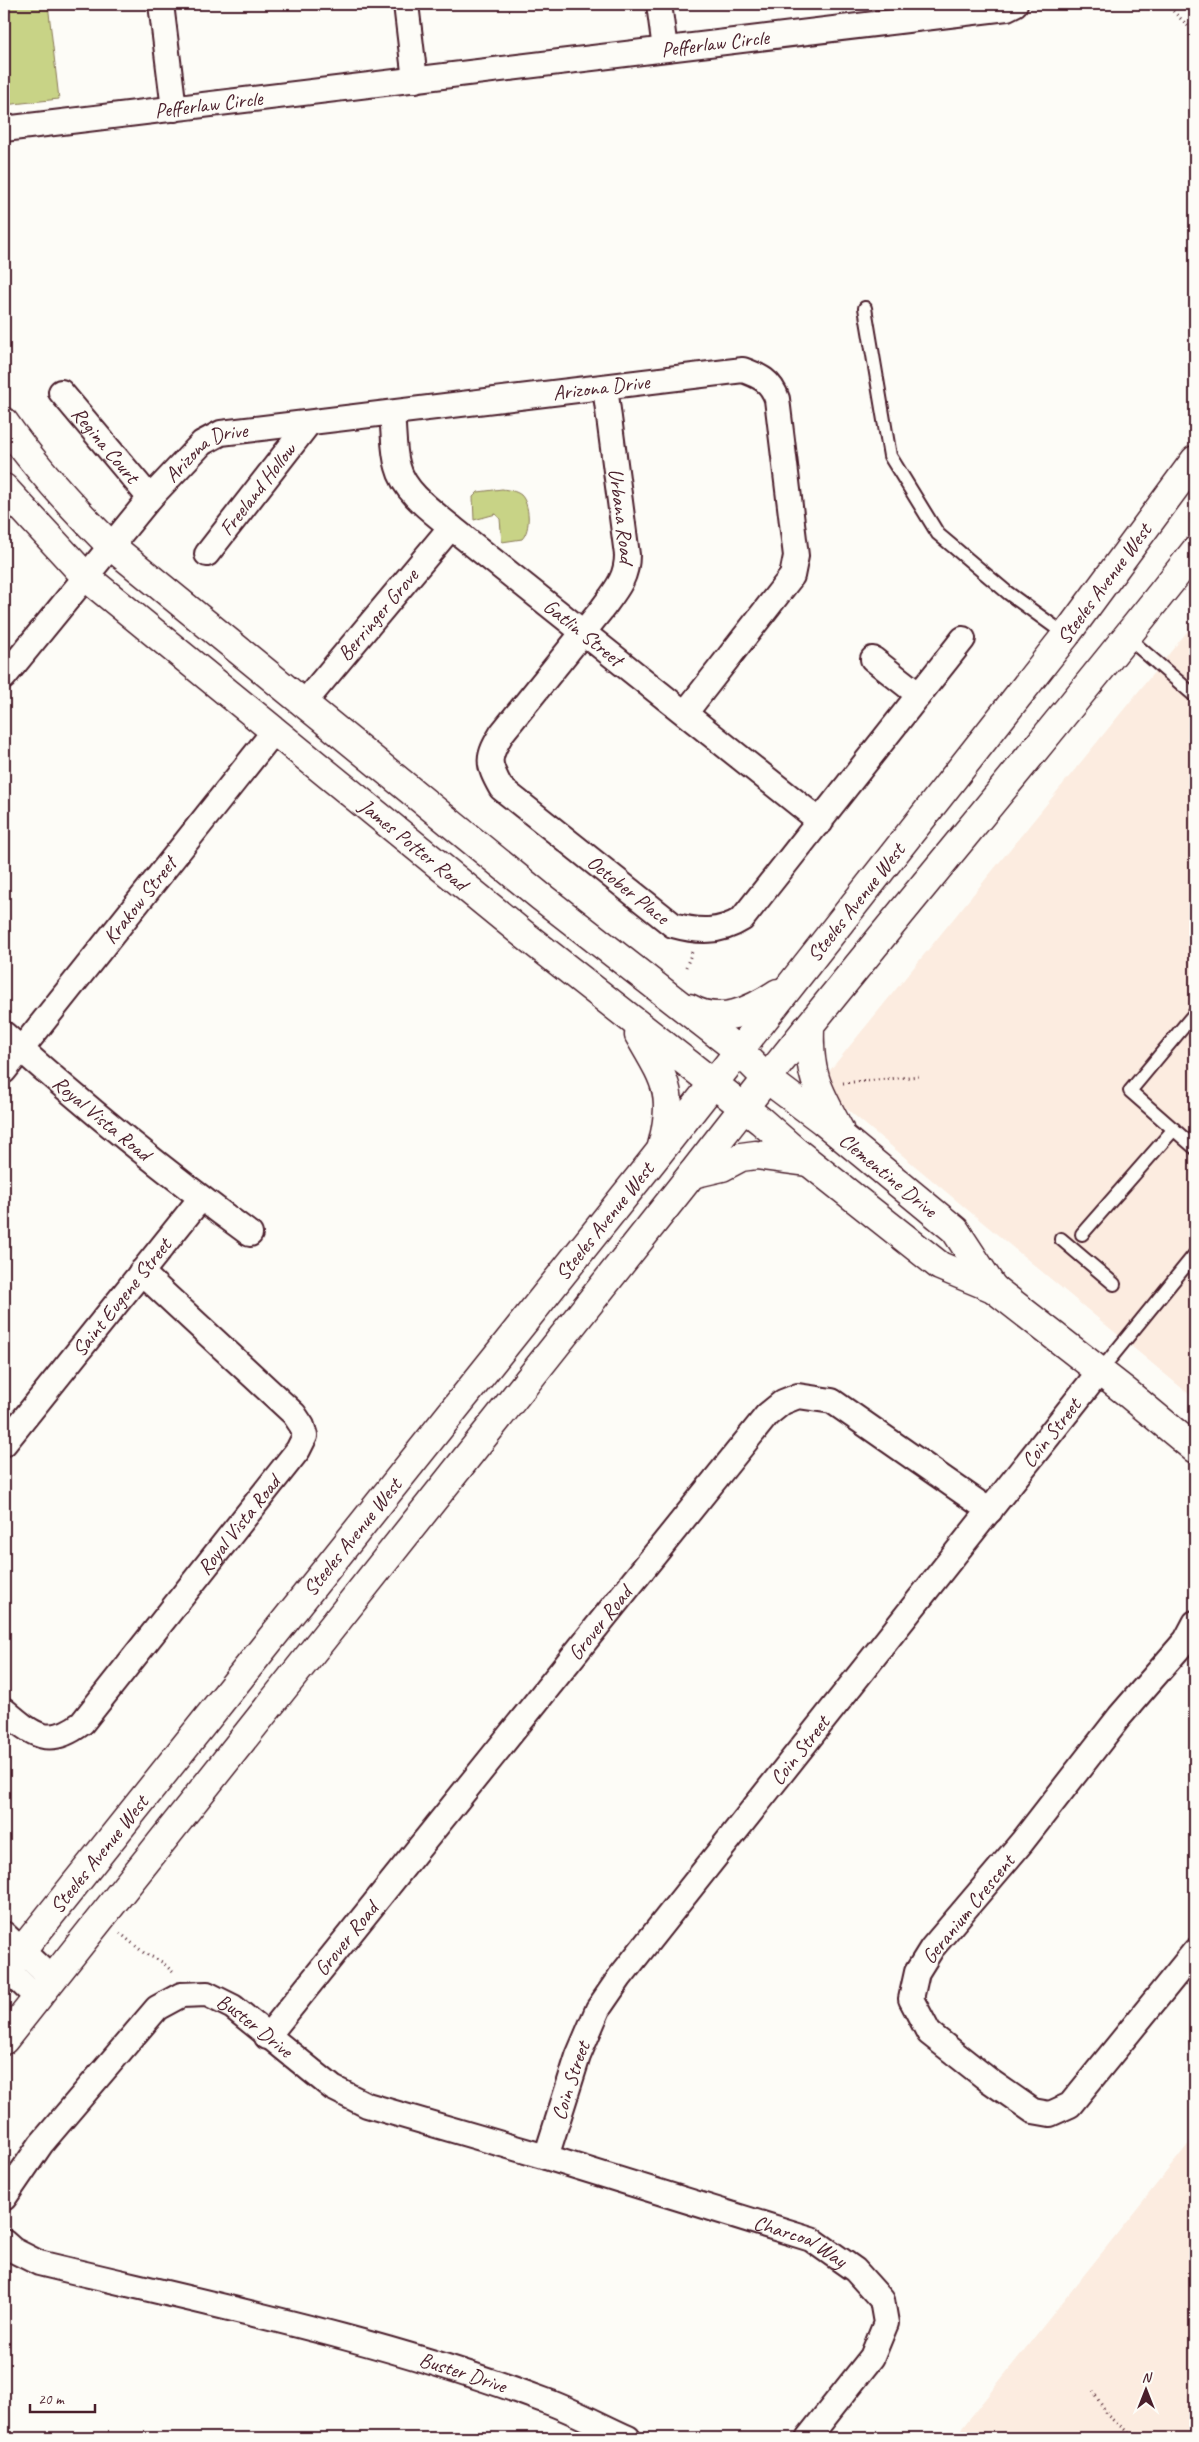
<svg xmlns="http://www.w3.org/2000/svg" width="1199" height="2442" viewBox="0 0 1199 2442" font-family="Caveat,sans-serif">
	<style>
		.built { fill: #fcece0 }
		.green { fill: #c8d386; stroke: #897958 }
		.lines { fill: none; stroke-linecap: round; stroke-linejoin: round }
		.lane-casing { stroke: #4a1f2b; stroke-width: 16 }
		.street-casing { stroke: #4a1f2b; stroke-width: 28 }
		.secondary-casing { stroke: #4a1f2b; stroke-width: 31 }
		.path { stroke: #4a1f2b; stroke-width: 3; stroke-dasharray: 1 4; stroke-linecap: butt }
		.lane { stroke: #fdfcf7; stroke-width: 12 }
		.street { stroke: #fdfcf7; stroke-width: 24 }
		.secondary { stroke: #fdfcf7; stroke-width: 28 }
		.labels { text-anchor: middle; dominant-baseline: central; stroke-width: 4; stroke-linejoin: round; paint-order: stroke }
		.street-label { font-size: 21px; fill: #4a1f2b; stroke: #fdfcf7 }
	</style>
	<rect width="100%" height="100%" fill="#fdfcf7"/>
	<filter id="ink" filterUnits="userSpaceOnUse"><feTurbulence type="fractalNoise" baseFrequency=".02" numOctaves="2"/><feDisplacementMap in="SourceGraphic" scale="10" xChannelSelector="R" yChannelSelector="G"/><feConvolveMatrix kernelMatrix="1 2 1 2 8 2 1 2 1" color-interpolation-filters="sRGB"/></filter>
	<g filter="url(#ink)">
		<!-- built -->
		<g class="built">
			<polygon points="1195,622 1195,1389 1190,1395 818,1085"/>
			<polygon points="1195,2136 1195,2438 954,2438"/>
		</g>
		<!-- green -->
		<g class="green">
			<polygon points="4,4 48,4 59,99 4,105"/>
			<path d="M502 489C509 490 516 491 521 495 530 504 531 530 522 539L502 542 500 519 496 514 474 520 473 497 478 492Z"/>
		</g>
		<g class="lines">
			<!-- lane casing -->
			<g class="lane-casing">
				<g id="lane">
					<polyline points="865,308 890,456 938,534 1008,593 1066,635"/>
					<polyline points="1127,637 1195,696"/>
					<polyline points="1195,1013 1130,1091 1195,1148"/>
					<polyline points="1082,1234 1174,1129"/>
					<polyline points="1061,1239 1114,1284"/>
					<polyline points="1100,1371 1195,1254"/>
				</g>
			</g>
			<!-- street casing -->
			<g class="street-casing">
				<g id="street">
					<polyline points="161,4 174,109"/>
					<polyline points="406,4 415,80"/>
					<polyline points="659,4 665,49"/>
					<path id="s1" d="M4 129 1007 8 1015 4"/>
					<path id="s2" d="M605 387 627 555C627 578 616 590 602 609L502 733C487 758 487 763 501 788L673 925C698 932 720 933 742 919L963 639"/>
					<path id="s3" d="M61 392 150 498"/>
					<path id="s4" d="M392 413C394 431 393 451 398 467 404 492 433 512 451 527L821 822"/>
					<path id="s5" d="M207 554 309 423"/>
					<polyline points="873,659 919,695"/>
					<path id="s6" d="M4 677 150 498 202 443 221 433 743 370C760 376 771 381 777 399L796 556 792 576 686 712"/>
					<path id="s7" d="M304 703 451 527"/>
					<path id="s8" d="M4 1034C83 1105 165 1172 250 1234"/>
					<path id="s9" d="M4 1071 275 730"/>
					<path id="s10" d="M4 1444 201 1198"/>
					<polyline points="1195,1623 1186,1640 1120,1716 1022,1842 932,1948 917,1972 911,1999 929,2033 990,2081 1033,2111 1050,2114 1070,2105 1195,1951"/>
					<path id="s11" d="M4 1710C32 1734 48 1749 82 1723L298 1450 305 1436 302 1426 294 1414 141 1272"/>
					<polyline points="4,1934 52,1979"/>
					<polyline points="4,1966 37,1998"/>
					<path id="s12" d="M267 2037 767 1415 783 1402 798 1396 832 1401 990 1511"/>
					<path id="s13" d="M546 2157 578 2056 598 2009 620 1977 1100 1371"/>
					<path id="s14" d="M4 2198 41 2144 157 2008 181 1995 207 1994 233 2007 333 2088 367 2105 546 2157 811 2239 855 2270 882 2300 886 2323 872 2357 808 2438"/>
					<path id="s15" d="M4 2242 13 2250 39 2263C209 2304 382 2339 546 2401 574 2411 601 2426 628 2438"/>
				</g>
			</g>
			<!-- secondary casing -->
			<g class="secondary-casing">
				<g id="secondary">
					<path id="s16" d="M4 422C35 467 72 507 111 546L540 896 739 1051 766 1078 823 1121 955 1230 993 1288"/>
					<path id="s17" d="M4 488 86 577 522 933 761 1121 795 1151 940 1266 993 1288 1125 1391 1195 1449"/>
					<path d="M689 1008C720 1026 751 1011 778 993"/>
					<path d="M810 1026C808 1073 817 1089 839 1129"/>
					<path d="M639 1035C665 1080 676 1093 662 1146"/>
					<polyline points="692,1174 722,1167 741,1157 756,1155 807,1162"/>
					<path id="s18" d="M4 1973 654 1159 1066 635 1195 460"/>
					<path d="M4 2040 692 1174C855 963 1030 761 1195 551"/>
				</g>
			</g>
			<!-- path -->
			<g class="path">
				<polyline points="1166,4 1195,33"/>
				<polyline points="686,967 692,952"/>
				<polyline points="843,1083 920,1076"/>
				<polyline points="120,1933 144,1953 162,1962 175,1974"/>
				<polyline points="1093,2391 1108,2416 1135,2438"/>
			</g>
			<!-- lane -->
			<use href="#lane" class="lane"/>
			<!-- street -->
			<use href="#street" class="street"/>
			<!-- secondary -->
			<use href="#secondary" class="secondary"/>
		</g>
	</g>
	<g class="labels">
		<!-- street labels -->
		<g class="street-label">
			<text stroke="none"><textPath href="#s1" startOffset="716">Pefferlaw Circle</textPath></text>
			<text stroke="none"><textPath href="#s1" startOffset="206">Pefferlaw Circle</textPath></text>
			<text stroke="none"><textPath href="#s6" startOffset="711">Arizona Drive</textPath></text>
			<text stroke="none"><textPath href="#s3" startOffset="69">Regina Court</textPath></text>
			<text stroke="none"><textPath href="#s6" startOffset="306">Arizona Drive</textPath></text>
			<text stroke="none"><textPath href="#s5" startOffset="82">Freeland Hollow</textPath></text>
			<text stroke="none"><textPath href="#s2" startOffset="130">Urbana Road</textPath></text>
			<text stroke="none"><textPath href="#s18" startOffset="1772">Steeles Avenue West</textPath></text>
			<text stroke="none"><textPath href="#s7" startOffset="115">Berringer Grove</textPath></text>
			<text stroke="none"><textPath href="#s4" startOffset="305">Gatlin Street</textPath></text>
			<text stroke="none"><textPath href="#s17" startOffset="544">James Potter Road</textPath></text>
			<text stroke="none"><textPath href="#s2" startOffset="612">October Place</textPath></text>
			<text stroke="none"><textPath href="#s9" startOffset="218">Krakow Street</textPath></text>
			<text stroke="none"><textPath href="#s18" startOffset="1368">Steeles Avenue West</textPath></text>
			<text stroke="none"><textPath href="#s8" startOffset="129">Royal Vista Road</textPath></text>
			<text stroke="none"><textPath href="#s16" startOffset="1164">Clementine Drive</textPath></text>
			<text stroke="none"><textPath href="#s18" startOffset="962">Steeles Avenue West</textPath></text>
			<text stroke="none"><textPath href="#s10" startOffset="188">Saint Eugene Street</textPath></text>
			<text stroke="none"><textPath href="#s13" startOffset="890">Coin Street</textPath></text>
			<text stroke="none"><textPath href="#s11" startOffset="342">Royal Vista Road</textPath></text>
			<text stroke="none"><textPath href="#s18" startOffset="558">Steeles Avenue West</textPath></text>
			<text stroke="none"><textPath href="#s12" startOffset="531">Grover Road</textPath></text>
			<text stroke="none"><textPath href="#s13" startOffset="485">Coin Street</textPath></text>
			<text stroke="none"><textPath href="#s18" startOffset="152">Steeles Avenue West</textPath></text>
			<text transform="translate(968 1909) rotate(-51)">Geranium Crescent</text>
			<text stroke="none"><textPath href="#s12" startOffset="126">Grover Road</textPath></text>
			<text stroke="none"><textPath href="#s14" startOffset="355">Buster Drive</textPath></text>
			<text stroke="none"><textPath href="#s13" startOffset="80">Coin Street</textPath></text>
			<text stroke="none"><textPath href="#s14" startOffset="948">Charcoal Way</textPath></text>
			<text stroke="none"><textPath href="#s15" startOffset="479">Buster Drive</textPath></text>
		</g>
	</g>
	<!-- margin -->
	<rect width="1199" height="2442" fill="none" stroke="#fdfcf7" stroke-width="20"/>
	<rect x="10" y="10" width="1179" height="2422" fill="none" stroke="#4a1f2b" stroke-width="2" filter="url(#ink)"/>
	<!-- north arrow -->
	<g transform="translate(1146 2390)" stroke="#fdfcf7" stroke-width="4" paint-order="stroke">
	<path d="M0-4L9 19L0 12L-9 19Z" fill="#4a1f2b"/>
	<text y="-8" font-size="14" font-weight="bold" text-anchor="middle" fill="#4a1f2b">N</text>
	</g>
	<!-- scale -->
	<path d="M30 2404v8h65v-8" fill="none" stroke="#4a1f2b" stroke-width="2.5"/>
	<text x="38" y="2404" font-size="15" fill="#4a1f2b" stroke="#fdfcf7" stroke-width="4" paint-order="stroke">20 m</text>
</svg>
